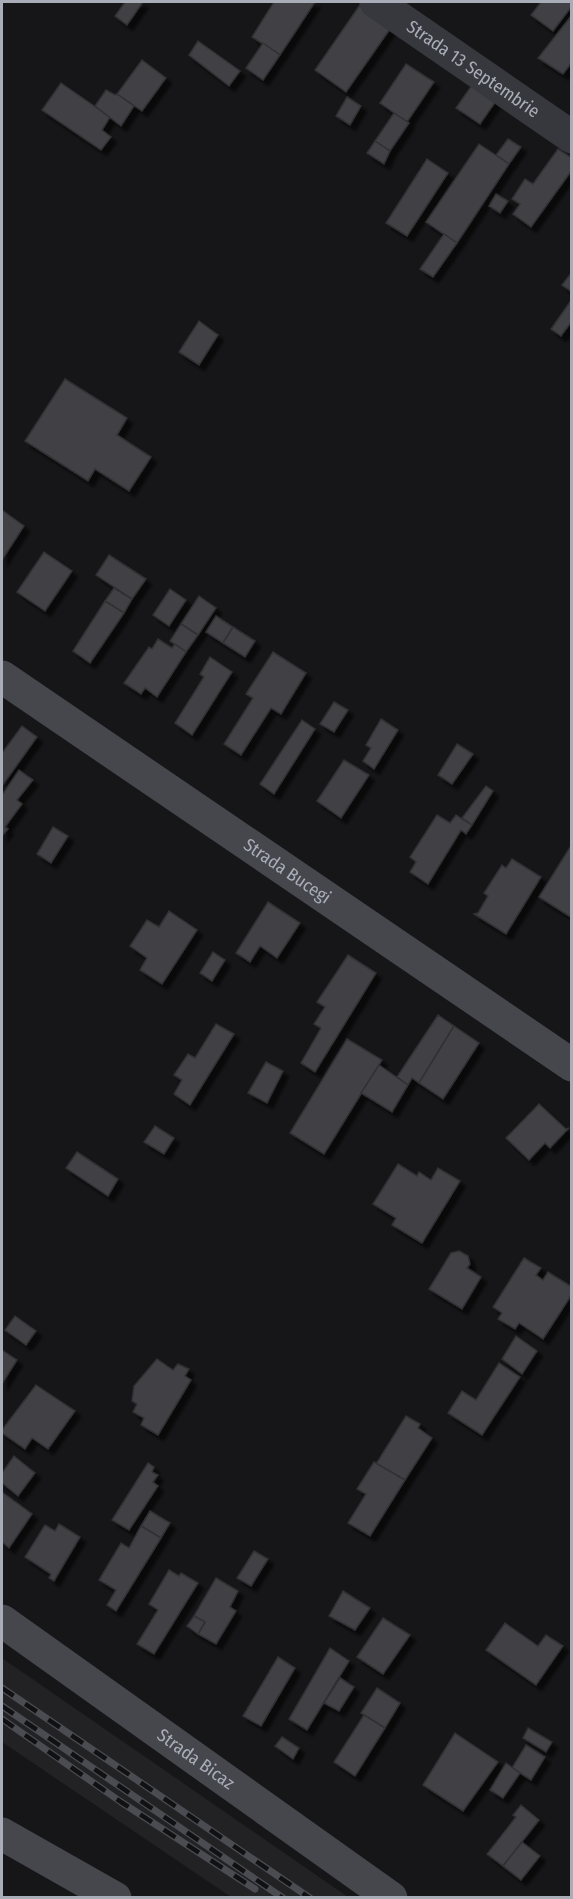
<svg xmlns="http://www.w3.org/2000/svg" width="573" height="1899" viewBox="0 0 573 1899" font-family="'Fira Sans Condensed',sans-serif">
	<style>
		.built { fill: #222225 }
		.building { fill: #404145; stroke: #303034; stroke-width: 1.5; filter: url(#shadow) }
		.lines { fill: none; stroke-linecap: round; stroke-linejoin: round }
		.street { stroke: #37383d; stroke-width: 33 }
		.secondary { stroke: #45474d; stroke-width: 33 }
		.rail-casing { stroke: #4a4c52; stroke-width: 7 }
		.rail { stroke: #111113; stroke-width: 4.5; stroke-dasharray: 14; stroke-linecap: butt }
		.labels { text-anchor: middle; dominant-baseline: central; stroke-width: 4.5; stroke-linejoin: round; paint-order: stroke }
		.street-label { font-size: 18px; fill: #a8adb8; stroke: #111113 }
	</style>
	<defs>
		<filter id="shadow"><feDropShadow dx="5.5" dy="5.5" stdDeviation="1.5" flood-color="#0009"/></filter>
	</defs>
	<rect width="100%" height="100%" fill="#161618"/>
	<!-- built -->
	<polygon class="built" points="2,1658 348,1897 231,1897 2,1742"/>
	<!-- building -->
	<g class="building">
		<polygon points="125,2 143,2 127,25 115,16"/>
		<polygon points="274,2 315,2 280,55 252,37"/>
		<polygon points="362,2 397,19 346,92 315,70"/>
		<polygon points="541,2 572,2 572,6 553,31 531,15"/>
		<polygon points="572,15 572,62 563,74 538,58"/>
		<polygon points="198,41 240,71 229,86 189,55"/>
		<polygon points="263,43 280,55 263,80 246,68"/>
		<polygon points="142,60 166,78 142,111 117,94"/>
		<polygon points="406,64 434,82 407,122 380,103"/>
		<polygon points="479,75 503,91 480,124 456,108"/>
		<polygon points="61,83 110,117 102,130 111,137 101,150 42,110"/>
		<polygon points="106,90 115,95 117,94 134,106 121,126 95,106"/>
		<polygon points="347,97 361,106 350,125 336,116"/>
		<polygon points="394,113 409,123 390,151 375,141"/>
		<polygon points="508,139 521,147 509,164 496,155"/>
		<polygon points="375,141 390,151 384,164 367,153"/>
		<polygon points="479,144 509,164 457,243 426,222"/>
		<polygon points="558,149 572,158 572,170 531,227 513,214 520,204 512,199 525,179 533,184"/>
		<polygon points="427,159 448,173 407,236 386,223"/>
		<polygon points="496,194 508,201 500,213 489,206"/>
		<polygon points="444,234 457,243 433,277 420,269"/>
		<polygon points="572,272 572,292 562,285"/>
		<polygon points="570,302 572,304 572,321 561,336 551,329"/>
		<polygon points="199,321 218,335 199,365 179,352"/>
		<polygon points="65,379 127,418 117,435 151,457 129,491 95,469 88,481 25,441"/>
		<polygon points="2,510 24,526 2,560"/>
		<polygon points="44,552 72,571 45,611 17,592"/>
		<polygon points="109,555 146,579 132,599 96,575"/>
		<polygon points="114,588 132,599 124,613 105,601"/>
		<polygon points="170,589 186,600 169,626 153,615"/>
		<polygon points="199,596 216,608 198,635 181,624"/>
		<polygon points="105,601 124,613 90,663 73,651"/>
		<polygon points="216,616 233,627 223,643 206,632"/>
		<polygon points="181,624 198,635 186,652 170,641"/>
		<polygon points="233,627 255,641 245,657 223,643"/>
		<polygon points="158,639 172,648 175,644 186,652 157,697 145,688 141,694 124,683 149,647 152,649"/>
		<polygon points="273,652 306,673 281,714 271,708 241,755 224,744 253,698 246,694"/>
		<polygon points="210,657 232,672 192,735 175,723 204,677 200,674"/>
		<polygon points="334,702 348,710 334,732 320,724"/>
		<polygon points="381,719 398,730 374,769 363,761 371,748 366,745"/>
		<polygon points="302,720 315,729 274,794 260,784"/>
		<polygon points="22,726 37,737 2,786 2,753"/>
		<polygon points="457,744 473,754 452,784 438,775"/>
		<polygon points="344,760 369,775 341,818 317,801"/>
		<polygon points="19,770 33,780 17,800 22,804 5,827 8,829 2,836 2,795"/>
		<polygon points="486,786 493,791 472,825 462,818"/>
		<polygon points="437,815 450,823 456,815 472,825 466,834 461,830 428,884 410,872 416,862 410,857"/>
		<polygon points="53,827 68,836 51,863 37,854"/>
		<polygon points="572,844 572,918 539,897"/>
		<polygon points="512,859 541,877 506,934 474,914 478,913 488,896 484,893 502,865 506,868"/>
		<polygon points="268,902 300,923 277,958 260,946 250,962 236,953"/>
		<polygon points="169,911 197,930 162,984 140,970 147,958 130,946 147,920 159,927"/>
		<polygon points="213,952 225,960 212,981 200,973"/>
		<polygon points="348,955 376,973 315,1072 301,1063 321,1028 314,1024 325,1007 317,1002"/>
		<polygon points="438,1015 454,1026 419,1083 412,1078 408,1085 397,1077"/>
		<polygon points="216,1024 234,1034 190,1105 174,1094 182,1080 174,1075 188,1054 195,1058"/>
		<polygon points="454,1026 479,1043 443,1099 419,1083"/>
		<polygon points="347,1039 382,1060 324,1154 290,1133"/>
		<polygon points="266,1062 283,1071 267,1103 248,1093"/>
		<polygon points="379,1065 408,1085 392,1112 361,1093"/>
		<polygon points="539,1104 566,1129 569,1128 550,1148 545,1143 529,1160 506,1138"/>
		<polygon points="155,1126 174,1138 164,1154 144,1142"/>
		<polygon points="77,1152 118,1179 108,1196 66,1168"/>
		<polygon points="398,1164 417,1176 419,1172 431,1180 438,1168 460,1181 422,1243 392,1225 396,1218 373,1204"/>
		<polygon points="459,1251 468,1256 470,1264 467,1268 481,1277 462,1309 429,1289 451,1253"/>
		<polygon points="524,1258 541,1268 536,1275 543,1280 548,1272 572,1287 572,1294 543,1339 519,1323 515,1329 498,1319 502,1313 493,1307"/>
		<polygon points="15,1316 36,1331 26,1345 5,1330"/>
		<polygon points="516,1336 537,1351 522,1374 502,1359"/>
		<polygon points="2,1350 17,1360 2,1384"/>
		<polygon points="157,1359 173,1370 178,1364 189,1369 185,1376 191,1380 158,1435 141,1425 144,1418 133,1412 137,1404 132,1401 134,1386"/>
		<polygon points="499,1363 520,1377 482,1435 448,1413 462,1391 476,1400"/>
		<polygon points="36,1385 75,1411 48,1449 32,1438 25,1449 2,1433 2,1430"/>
		<polygon points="406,1416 420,1424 418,1428 432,1438 405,1480 376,1464"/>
		<polygon points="14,1456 35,1473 18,1496 2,1483 2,1473"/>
		<polygon points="374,1462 405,1480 370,1536 348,1523 366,1494 357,1489"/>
		<polygon points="148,1463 154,1467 152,1472 158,1475 153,1482 158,1486 129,1530 112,1520"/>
		<polygon points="2,1492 32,1514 9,1548 2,1542"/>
		<polygon points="150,1511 170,1523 161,1538 141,1526"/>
		<polygon points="59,1524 80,1537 54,1581 49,1578 51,1574 25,1557 45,1525 55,1531"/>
		<polygon points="141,1526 161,1538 116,1611 107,1605 116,1590 99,1580 121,1543 129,1548"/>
		<polygon points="254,1551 268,1559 251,1586 237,1578"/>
		<polygon points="169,1570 179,1576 181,1573 198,1583 154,1654 137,1644 158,1610 149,1604"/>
		<polygon points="216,1578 238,1591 230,1607 236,1611 216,1644 198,1634 205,1622 194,1616"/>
		<polygon points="343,1591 370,1608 355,1630 329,1616"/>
		<polygon points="194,1616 205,1622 198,1634 187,1626"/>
		<polygon points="383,1618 410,1635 383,1674 357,1657"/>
		<polygon points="505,1623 538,1646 546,1635 563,1646 536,1685 486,1650"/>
		<polygon points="330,1648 349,1661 307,1730 289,1719"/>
		<polygon points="278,1657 295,1668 261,1726 243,1716"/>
		<polygon points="340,1678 354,1687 339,1711 324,1703"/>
		<polygon points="377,1688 400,1703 385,1728 361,1713"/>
		<polygon points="364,1715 385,1728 355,1776 334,1762"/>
		<polygon points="528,1728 552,1742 546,1752 523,1738"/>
		<polygon points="455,1733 498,1762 463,1811 423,1785"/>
		<polygon points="282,1737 299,1748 293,1759 275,1746"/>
		<polygon points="526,1745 545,1757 531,1780 512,1768"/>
		<polygon points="506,1763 520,1773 503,1798 490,1790"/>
		<polygon points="521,1805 539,1820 503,1866 487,1854 516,1817 513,1815"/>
		<polygon points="522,1842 540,1856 521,1880 503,1866"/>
	</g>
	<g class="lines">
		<!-- street -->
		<path class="street" id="s1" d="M376 2 572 137"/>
		<!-- secondary -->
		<g class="secondary">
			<path id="s2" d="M2 677 572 1065"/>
			<path id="s3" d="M2 1621 391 1898"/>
			<polyline points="2,1834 115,1898"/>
		</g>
		<!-- rail casing -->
		<g class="rail-casing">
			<g id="rail">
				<polyline points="2,1688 310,1898"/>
				<polyline points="2,1706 283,1898"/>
				<polyline points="2,1719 121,1802 255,1889"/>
			</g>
		</g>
		<!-- rail -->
		<use href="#rail" class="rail"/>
	</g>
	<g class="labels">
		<!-- street labels -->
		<g class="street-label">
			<text stroke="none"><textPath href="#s1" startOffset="118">Strada 13 Septembrie</textPath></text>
			<text stroke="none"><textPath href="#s2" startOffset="345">Strada Bucegi</textPath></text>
			<text stroke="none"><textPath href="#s3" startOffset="238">Strada Bicaz</textPath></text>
		</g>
	</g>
	<!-- border -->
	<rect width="573" height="1899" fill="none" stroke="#a8adb8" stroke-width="6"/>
</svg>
